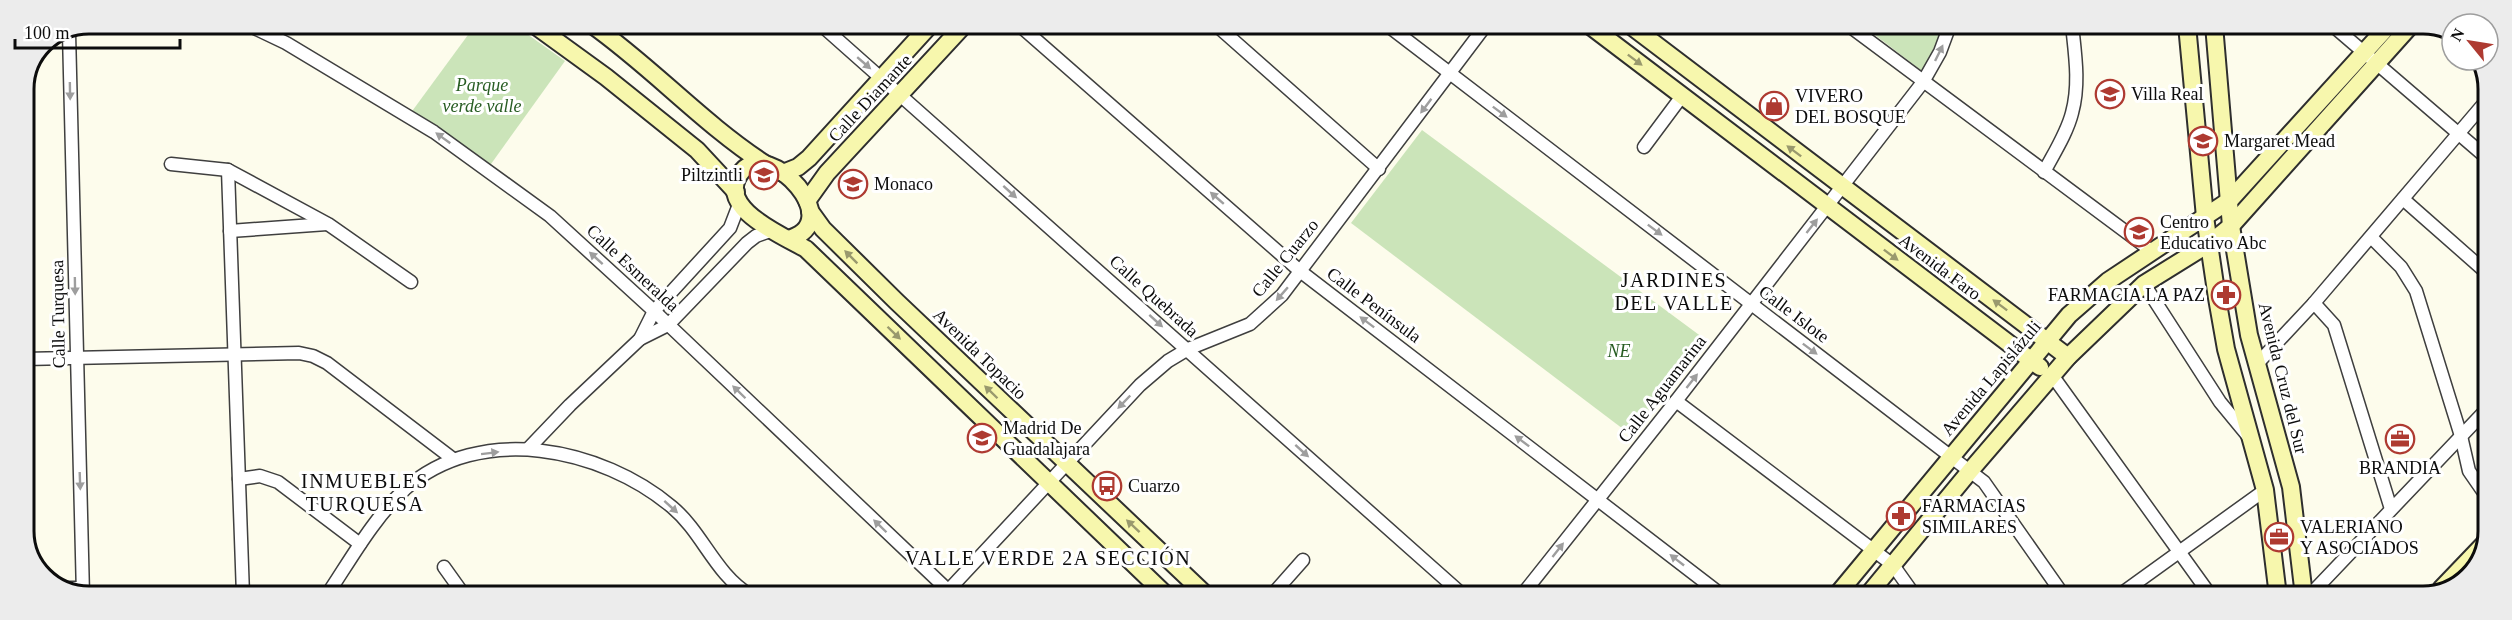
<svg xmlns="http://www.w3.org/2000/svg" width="2512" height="620" viewBox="0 0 2512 620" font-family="'Times New Roman',serif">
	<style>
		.green { fill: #cbe4b9 }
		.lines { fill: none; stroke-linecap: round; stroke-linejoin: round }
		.street-casing { stroke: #3f3f3f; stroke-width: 15 }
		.secondary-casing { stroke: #2e2e2e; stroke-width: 20 }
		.street { stroke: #fff; stroke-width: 12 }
		.secondary { stroke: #f7f7ad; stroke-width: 16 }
		.oneway { fill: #9e9e9e }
		.oneway2 { fill: #99996d }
		.labels { text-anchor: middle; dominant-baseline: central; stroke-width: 6; stroke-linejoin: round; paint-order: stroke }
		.park-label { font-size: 18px; font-style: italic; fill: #285d23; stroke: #fff }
		.poi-label { font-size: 18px; fill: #0c0c0c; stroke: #fff; text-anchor: start }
		.street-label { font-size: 18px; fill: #0c0c0c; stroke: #fff }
		.neighbourhood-label { font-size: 20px; letter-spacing: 1.5px; fill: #0c0c0c; stroke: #fff }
		.rim { fill: none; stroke: #0c0c0c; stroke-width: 3 }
	</style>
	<rect width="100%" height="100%" fill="#fdfcec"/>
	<!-- green -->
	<g class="green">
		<polygon points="476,24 513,24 565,61 486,171 410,114"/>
		<polygon points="1862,25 1942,25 1938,40 1922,71"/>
		<polygon points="1422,130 1706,340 1631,435 1351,223"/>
	</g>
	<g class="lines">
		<!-- street casing -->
		<g class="street-casing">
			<g id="street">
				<polyline points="246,24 286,43 434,132 550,216 654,311 953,595"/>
				<polyline points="820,24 1463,595"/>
				<polyline points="1019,25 1300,271 1723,596"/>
				<polyline points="1216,25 1379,169"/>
				<polyline points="1387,25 1984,482 2064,596"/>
				<polyline points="1848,25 2153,252"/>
				<polyline points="2332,25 2487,158"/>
				<polyline points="69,33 83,595"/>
				<polyline points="1644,147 1682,96"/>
				<polyline points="171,164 228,170 328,224 411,282"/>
				<polyline points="228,170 243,595"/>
				<path d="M2044 172C2054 153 2067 133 2072 113 2080 84 2075 54 2072 25"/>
				<polyline points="2403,199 2487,273"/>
				<polyline points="230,231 327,224"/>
				<polyline points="2371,237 2401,267 2416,291 2461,436 2469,471 2487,497"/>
				<polyline points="2144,284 2220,402 2248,436"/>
				<polyline points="2314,303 2334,325 2391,509"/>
				<polyline points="640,339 654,311 730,228 740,202"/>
				<polyline points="24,359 299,353 313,356 327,363 453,459"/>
				<polyline points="2257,364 2314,303 2487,100"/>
				<polyline points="2052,375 2211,596"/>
				<polyline points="1676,401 1893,565 1915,596"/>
				<polyline points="528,449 570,405 640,339 668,325 747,243 756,236 770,231"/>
				<polyline points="239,479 260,476 278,482 360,544"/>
				<polyline points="444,567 464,595"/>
				<polyline points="65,588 83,588"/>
				<path d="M327 595C351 559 373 519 405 489 480 422 602 448 672 507 703 533 715 574 750 595"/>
				<polyline points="944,595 1140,385 1168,361 1188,349 1250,324 1282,295 1486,25"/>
				<polyline points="1272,595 1303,560"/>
				<polyline points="1522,595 1676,401 1923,82 1940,52 1950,25"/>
				<polyline points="2118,596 2265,490"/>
				<polyline points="2309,596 2487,409"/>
			</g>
		</g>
		<!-- secondary casing -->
		<g class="secondary-casing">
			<g id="secondary">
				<polyline points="533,24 606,77 697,150 736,192"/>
				<path d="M591 24C652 67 702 123 765 164"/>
				<polyline points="1589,25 2040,367"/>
				<polyline points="1630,25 2068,357"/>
				<polyline points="2187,25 2205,217 2217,298 2226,349 2265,490 2278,596"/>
				<polyline points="2214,25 2231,226 2249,335 2291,487 2304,596"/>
				<polyline points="783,173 798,167 809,158 931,24"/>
				<polyline points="807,201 827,173 965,24"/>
				<polyline points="810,211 823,229 897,302 1206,595"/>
				<path d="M788 239C849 223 769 138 742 171 712 207 784 236 806 249L1166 595"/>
				<polyline points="2441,589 2487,541"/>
				<polyline points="1836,596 2069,315 2108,281 2230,200 2389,25"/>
				<polyline points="1867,596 1970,471 2068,357 2144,284 2210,243 2231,226 2411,25"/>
			</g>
		</g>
		<!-- street -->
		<use href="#street" class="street"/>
		<!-- secondary -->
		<use href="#secondary" class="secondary"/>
	</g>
	<!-- one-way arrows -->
	<defs><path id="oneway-solid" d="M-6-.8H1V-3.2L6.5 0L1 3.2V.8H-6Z" transform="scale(1.5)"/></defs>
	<g class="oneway">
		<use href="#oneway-solid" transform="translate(1939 53) rotate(-64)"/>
		<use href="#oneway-solid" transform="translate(864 63) rotate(41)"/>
		<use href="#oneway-solid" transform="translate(70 91) rotate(89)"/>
		<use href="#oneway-solid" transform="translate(1426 106) rotate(127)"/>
		<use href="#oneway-solid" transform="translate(1500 112) rotate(37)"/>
		<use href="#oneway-solid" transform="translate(443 138) rotate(-144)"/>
		<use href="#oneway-solid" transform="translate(1010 192) rotate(42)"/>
		<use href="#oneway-solid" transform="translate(1217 198) rotate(-139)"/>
		<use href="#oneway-solid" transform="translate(1812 226) rotate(-52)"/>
		<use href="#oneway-solid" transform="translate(1655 230) rotate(37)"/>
		<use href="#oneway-solid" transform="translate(596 258) rotate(-138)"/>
		<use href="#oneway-solid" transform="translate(75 286) rotate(89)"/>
		<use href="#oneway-solid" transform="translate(1282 294) rotate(131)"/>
		<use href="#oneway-solid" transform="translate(1156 321) rotate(42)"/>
		<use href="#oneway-solid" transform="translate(1367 322) rotate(-143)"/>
		<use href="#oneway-solid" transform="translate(1810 349) rotate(37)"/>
		<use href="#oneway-solid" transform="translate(1692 381) rotate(-52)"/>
		<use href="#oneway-solid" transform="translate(739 392) rotate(-136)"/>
		<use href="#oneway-solid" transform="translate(1124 402) rotate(134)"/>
		<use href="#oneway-solid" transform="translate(1522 441) rotate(-143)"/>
		<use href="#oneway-solid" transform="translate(1302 451) rotate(42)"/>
		<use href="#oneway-solid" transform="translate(490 453) rotate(-7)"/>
		<use href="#oneway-solid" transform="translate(80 481) rotate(88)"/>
		<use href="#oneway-solid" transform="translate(671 507) rotate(42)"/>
		<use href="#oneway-solid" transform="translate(880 526) rotate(-136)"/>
		<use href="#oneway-solid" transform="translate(1558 550) rotate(-52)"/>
		<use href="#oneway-solid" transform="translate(1677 560) rotate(-142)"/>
	</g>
	<g class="oneway2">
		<use href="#oneway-solid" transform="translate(1635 60) rotate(37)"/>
		<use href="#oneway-solid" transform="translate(1794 151) rotate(-143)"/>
		<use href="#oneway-solid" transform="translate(1891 255) rotate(37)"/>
		<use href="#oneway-solid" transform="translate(851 257) rotate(-135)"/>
		<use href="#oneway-solid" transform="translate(2000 305) rotate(-143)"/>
		<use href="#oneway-solid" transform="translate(894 333) rotate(44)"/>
		<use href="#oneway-solid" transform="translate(991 392) rotate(-136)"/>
		<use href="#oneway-solid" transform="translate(1133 526) rotate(-137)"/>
	</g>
	<!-- icons -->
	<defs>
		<g id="school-ring" transform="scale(1.5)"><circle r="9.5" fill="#fff" stroke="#ae3a31" stroke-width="1.5"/><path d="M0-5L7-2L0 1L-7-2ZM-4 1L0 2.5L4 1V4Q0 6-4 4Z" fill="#ae3a31"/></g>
		<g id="shop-ring" transform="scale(1.5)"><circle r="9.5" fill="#fff" stroke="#ae3a31" stroke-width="1.5"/><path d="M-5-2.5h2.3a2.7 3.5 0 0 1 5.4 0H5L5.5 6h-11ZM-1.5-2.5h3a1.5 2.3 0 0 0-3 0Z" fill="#ae3a31"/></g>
		<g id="pharmacy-ring" transform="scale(1.5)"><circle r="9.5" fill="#fff" stroke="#ae3a31" stroke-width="1.5"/><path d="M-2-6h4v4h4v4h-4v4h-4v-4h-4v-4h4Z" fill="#ae3a31"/></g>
		<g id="office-ring" transform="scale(1.5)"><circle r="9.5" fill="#fff" stroke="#ae3a31" stroke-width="1.5"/><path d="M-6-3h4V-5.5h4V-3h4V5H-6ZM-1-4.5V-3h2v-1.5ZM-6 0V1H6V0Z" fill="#ae3a31"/></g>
		<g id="bus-ring" transform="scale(1.5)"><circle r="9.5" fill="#fff" stroke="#ae3a31" stroke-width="1.5"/><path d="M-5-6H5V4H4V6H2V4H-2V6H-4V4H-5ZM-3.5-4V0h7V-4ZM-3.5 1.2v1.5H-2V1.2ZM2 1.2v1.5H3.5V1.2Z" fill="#ae3a31"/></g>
	</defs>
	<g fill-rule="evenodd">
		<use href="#school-ring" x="2110" y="94"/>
		<use href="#shop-ring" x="1774" y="106"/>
		<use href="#school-ring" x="2203" y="141"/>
		<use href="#school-ring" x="764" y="175"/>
		<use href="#school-ring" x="853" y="184"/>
		<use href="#school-ring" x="2139" y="232"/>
		<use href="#pharmacy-ring" x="2226" y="295"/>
		<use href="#school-ring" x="982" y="438"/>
		<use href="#office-ring" x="2400" y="439"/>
		<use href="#bus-ring" x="1107" y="486"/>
		<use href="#pharmacy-ring" x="1901" y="516"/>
		<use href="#office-ring" x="2279" y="537"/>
	</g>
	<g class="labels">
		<!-- park labels -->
		<g class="park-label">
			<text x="482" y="85">Parque<tspan x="482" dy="21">verde valle</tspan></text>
			<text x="1619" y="351">NE</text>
		</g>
		<!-- poi labels -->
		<g class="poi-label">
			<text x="2131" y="94">Villa Real</text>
			<text x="1795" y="96">VIVERO<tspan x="1795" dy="21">DEL BOSQUE</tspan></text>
			<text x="2224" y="141">Margaret Mead</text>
			<text x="743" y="175" text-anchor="end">Piltzintli</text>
			<text x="874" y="184">Monaco</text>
			<text x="2160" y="222">Centro<tspan x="2160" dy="21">Educativo Abc</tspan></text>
			<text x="2205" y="295" text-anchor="end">FARMACIA LA PAZ</text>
			<text x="1003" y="428">Madrid De<tspan x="1003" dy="21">Guadalajara</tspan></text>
			<text x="2400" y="468" text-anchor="middle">BRANDIA</text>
			<text x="1128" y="486">Cuarzo</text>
			<text x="1922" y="506">FARMACIAS<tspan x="1922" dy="21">SIMILARES</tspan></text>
			<text x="2300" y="527">VALERIANO<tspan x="2300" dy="21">Y ASOCIADOS</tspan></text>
		</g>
		<!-- street labels -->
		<g class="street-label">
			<text transform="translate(870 98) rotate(-47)">Calle Diamante</text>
			<text transform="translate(1285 258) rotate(-51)">Calle Cuarzo</text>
			<text transform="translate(1940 267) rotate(37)">Avenida Faro</text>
			<text transform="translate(633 268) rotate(43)">Calle Esmeralda</text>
			<text transform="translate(1154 296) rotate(42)">Calle Quebrada</text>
			<text transform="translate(1374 305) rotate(37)">Calle Península</text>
			<text transform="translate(58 314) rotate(-91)">Calle Turquesa</text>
			<text transform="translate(1794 314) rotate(37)">Calle Islote</text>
			<text transform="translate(980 354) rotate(44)">Avenida Topacio</text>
			<text transform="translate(1991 378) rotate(-50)">Avenida Lapislázuli</text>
			<text transform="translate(2283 378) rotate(76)">Avenida Cruz del Sur</text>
			<text transform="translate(1662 389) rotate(-52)">Calle Aguamarina</text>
		</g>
		<!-- neighbourhood labels -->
		<g class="neighbourhood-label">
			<text x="1674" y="280">JARDINES<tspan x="1674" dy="23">DEL VALLE</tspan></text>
			<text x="365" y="481">INMUEBLES<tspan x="365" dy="23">TURQUESA</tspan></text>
			<text x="1048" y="558">VALLE VERDE 2A SECCIÓN</text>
		</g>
	</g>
	<!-- crop -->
	<path d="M0 0H2512V620H0ZM89 34H2423A55 55 0 0 1 2478 89V531A55 55 0 0 1 2423 586H89A55 55 0 0 1 34 531V89A55 55 0 0 1 89 34Z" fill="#ececec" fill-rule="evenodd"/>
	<path class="rim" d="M89 34H2423A55 55 0 0 1 2478 89V531A55 55 0 0 1 2423 586H89A55 55 0 0 1 34 531V89A55 55 0 0 1 89 34Z"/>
	<!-- north arrow -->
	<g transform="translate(2470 42) rotate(300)"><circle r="28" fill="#ffffff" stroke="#9e9e9e" stroke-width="1.5"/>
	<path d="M0-4.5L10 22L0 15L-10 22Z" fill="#ae3a31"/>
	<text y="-9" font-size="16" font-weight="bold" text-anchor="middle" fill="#0c0c0c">N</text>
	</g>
	<!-- scale -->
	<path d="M15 39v9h165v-9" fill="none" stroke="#0c0c0c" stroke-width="3"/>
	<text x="24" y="39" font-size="18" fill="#0c0c0c" stroke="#ffffff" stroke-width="4.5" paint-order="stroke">100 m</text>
</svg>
